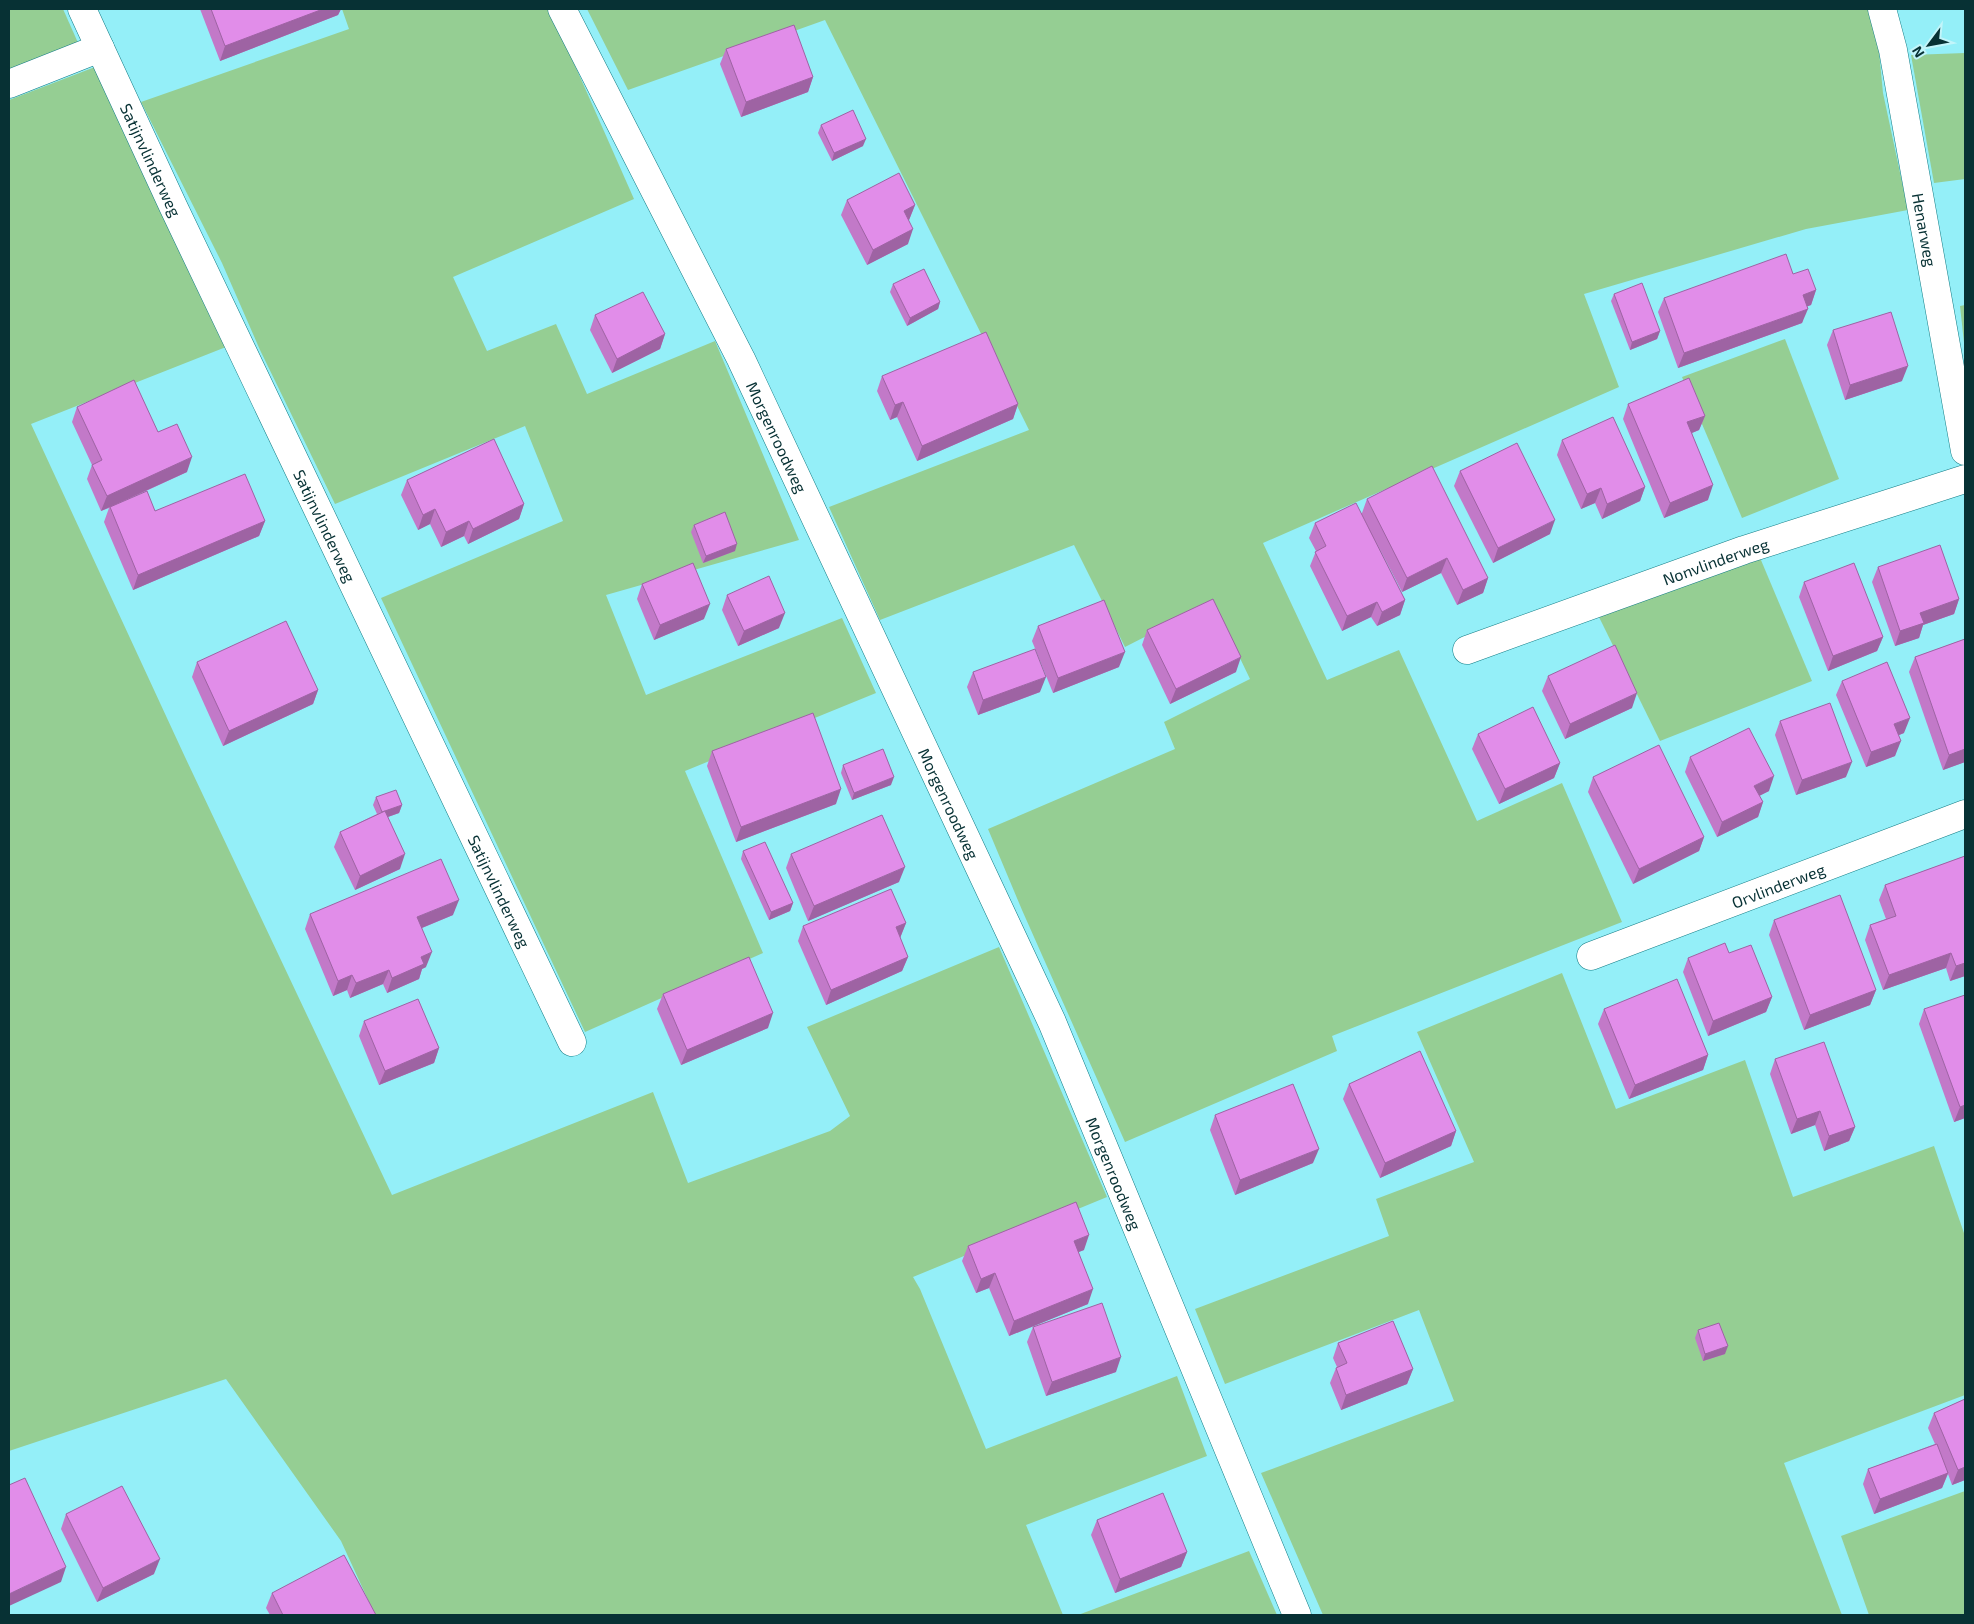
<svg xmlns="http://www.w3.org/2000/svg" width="1974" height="1624" viewBox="0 0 1974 1624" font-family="'Exo 2',sans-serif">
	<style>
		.green { fill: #95ce93 }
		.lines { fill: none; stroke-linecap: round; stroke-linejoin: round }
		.minor-casing { stroke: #127c85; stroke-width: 29 }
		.minor { stroke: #fff; stroke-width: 28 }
		.wall { fill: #c279c8 }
		.shaded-wall { fill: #9e63a3 }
		.building { fill: #e18de9; stroke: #9e63a3 }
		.labels { text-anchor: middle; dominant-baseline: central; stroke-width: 4.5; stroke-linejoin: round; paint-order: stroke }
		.street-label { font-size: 16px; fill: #073134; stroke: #c2f5fa }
	</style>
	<rect width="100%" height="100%" fill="#94eff8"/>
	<!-- green -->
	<g class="green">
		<polygon points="9,9 63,9 79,45 9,72"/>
		<polygon points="342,9 550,9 634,199 453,277 487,351 556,324 587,394 715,341 799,540 606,595 646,695 842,618 876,693 685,771 763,953 585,1032 381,598 563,521 525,426 335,504 260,350 222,263 141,102 349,29"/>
		<polygon points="587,9 1875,9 1883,93 1908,210 1806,229 1584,294 1619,387 1263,543 1327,680 1399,650 1477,821 1562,783 1622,922 1332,1036 1337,1051 1125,1142 1022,910 988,829 1175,749 1164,722 1250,679 1213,602 1125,647 1074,545 880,620 829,507 1029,430 825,20 628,90"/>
		<polygon points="1965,53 1965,179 1934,183 1911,55"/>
		<polygon points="95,67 226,347 31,424 185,757 392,1195 653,1092 688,1183 830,1131 850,1116 807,1027 999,947 1107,1197 913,1277 920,1289 986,1449 1177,1376 1207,1456 1026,1525 1063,1615 375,1615 341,1541 226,1379 9,1451 9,100"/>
		<polygon points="1965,305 1965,352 1960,306"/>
		<polygon points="1785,339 1839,479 1742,518 1682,377"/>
		<polygon points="1758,553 1812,681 1660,741 1598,615"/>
		<polygon points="1562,973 1616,1109 1745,1060 1793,1197 1934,1146 1965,1236 1965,1395 1784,1463 1842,1615 1323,1615 1261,1473 1454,1401 1419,1310 1225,1384 1195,1309 1389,1236 1376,1199 1474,1162 1417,1032"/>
		<polygon points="1965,1491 1965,1615 1869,1615 1841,1536"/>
		<polygon points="1249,1551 1277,1615 1078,1615"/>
	</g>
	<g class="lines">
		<!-- minor casing -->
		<g class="minor-casing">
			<g id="minor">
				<path id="s1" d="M82 9 173 206 572 1042"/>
				<path id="s2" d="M562 9 741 359 1052 1022 1297 1615"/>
				<path id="s3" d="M1882 9 1893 50 1965 451"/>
				<polyline points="9,84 100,48"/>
				<path id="s4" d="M1467 650 1744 550 1965 479"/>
				<path id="s5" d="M1591 956 1965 814"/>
			</g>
		</g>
		<!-- minor -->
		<use href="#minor" class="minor"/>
	</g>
	<!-- wall -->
	<g class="wall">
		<polygon points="200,9 341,9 338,15 220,61"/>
		<polygon points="726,49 813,77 808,92 741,117 720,64"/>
		<polygon points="821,125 863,146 832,161 818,133"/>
		<polygon points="847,200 915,205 909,220 908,220 908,244 867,265 841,215"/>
		<polygon points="1793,274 1816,290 1811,305 1807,306 1802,323 1678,368 1658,312 1664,298"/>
		<polygon points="893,284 940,302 938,309 907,326 890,292"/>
		<polygon points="1614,294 1660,331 1657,339 1630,350 1611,301"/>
		<polygon points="595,315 665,334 660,349 612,373 590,330"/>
		<polygon points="1833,330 1902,381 1845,400 1827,345"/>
		<polygon points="882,376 1018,404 1013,419 917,461 897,417 890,420 877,391"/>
		<polygon points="1628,404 1705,416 1699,430 1692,433 1708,500 1664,518 1623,419"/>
		<polygon points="77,407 158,432 187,472 120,503 155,511 265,521 259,536 133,590 104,522 109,508 101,511 87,479 92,465 72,422"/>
		<polygon points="1562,440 1645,487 1640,501 1602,519 1595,503 1581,509 1557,455"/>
		<polygon points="1460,471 1550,534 1493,563 1454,486"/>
		<polygon points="407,480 524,504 519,519 468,544 464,536 441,547 430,524 418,530 401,495"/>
		<polygon points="1367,499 1488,578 1483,593 1457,605 1441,573 1402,592 1374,538 1405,600 1400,615 1377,626 1371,617 1342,631 1310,566 1316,551 1309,538 1315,523 1362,513"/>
		<polygon points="694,525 735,551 703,563 691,532"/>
		<polygon points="1878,567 1959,599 1954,614 1923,625 1919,638 1895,646 1872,582"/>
		<polygon points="1804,582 1883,637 1877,651 1828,671 1799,597"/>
		<polygon points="642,584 704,619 654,640 637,599"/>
		<polygon points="727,595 779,628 738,646 722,610"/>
		<polygon points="1038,626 1119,667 1053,693 1032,641"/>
		<polygon points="1147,630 1236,672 1170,704 1142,645"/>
		<polygon points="1965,639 1965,762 1943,770 1909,672 1915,657"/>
		<polygon points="197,662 318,690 313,704 223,746 192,677"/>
		<polygon points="973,672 1040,692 978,715 967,687"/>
		<polygon points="1548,676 1632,708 1565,739 1542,691"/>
		<polygon points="1842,681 1904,733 1899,735 1895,756 1866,767 1836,695"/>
		<polygon points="1780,721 1846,777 1796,795 1775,735"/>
		<polygon points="1478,734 1560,763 1554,778 1499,804 1472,749"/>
		<polygon points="712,751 836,804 736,842 707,766"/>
		<polygon points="1690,757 1769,791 1759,796 1763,802 1758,817 1717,837 1685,772"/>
		<polygon points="843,765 891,785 852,800 841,773"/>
		<polygon points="1593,777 1704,837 1699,851 1633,884 1588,792"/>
		<polygon points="376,797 402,805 399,813 388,817 400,869 355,890 334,847 340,832 377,814 373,805"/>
		<polygon points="743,851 793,903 790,911 769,920 741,859"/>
		<polygon points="791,854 899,882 808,921 786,868"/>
		<polygon points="1965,856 1965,976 1950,981 1946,968 1883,990 1865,940 1870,925 1886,919 1879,900 1885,885"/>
		<polygon points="310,914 453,915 422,928 426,967 422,969 419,979 387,993 383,984 350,998 347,990 333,996 305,929"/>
		<polygon points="1774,920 1876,990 1870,1005 1804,1030 1769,935"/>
		<polygon points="906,923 900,938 908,957 902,971 826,1005 798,941 803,926"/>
		<polygon points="1729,953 1772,997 1766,1012 1708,1036 1683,972 1688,958"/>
		<polygon points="663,994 768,1028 681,1065 657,1009"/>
		<polygon points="1604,1009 1708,1055 1703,1070 1629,1099 1598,1024"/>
		<polygon points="1924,1009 1965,1118 1954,1122 1919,1024"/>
		<polygon points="364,1021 439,1048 434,1063 379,1085 359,1036"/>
		<polygon points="1775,1059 1855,1127 1849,1141 1824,1151 1815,1125 1791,1134 1770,1074"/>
		<polygon points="1349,1084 1456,1131 1451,1146 1380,1178 1343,1099"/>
		<polygon points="1215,1115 1313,1163 1235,1195 1210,1130"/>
		<polygon points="968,1246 1084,1250 1078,1252 1088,1304 1009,1336 989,1288 976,1293 962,1261"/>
		<polygon points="1033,1327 1116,1372 1046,1396 1027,1342"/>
		<polygon points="1698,1330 1725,1354 1703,1361 1695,1338"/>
		<polygon points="1338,1343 1413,1369 1407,1384 1341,1410 1330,1383 1336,1368 1337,1367 1333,1358"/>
		<polygon points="1965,1399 1965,1480 1952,1485 1948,1474 1942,1488 1874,1514 1863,1484 1868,1469 1935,1444 1928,1428 1934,1413"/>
		<polygon points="66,1514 154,1574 97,1602 61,1529"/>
		<polygon points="1097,1520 1187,1552 1181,1567 1115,1593 1091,1535"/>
		<polygon points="272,1593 376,1615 270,1615 266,1608"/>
	</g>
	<!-- shaded-wall -->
	<g class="shaded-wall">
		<polygon points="323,9 341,9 338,15 220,61 225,46"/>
		<polygon points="813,77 808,92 741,117 746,102"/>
		<polygon points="866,139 863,146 832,161 834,153"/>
		<polygon points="915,205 909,220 898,225 904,211"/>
		<polygon points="913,229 908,244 867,265 873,250"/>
		<polygon points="1816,290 1811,305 1798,310 1803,295"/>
		<polygon points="940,302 938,309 907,326 910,318"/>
		<polygon points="1808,309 1802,323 1678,368 1684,353"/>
		<polygon points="1660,331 1657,339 1630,350 1632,342"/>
		<polygon points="665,334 660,349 612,373 617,359"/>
		<polygon points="1908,366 1902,381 1845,400 1850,385"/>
		<polygon points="903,402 897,417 890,420 895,405"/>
		<polygon points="1018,404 1013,419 917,461 922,446"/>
		<polygon points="1705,416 1699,430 1682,437 1687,422"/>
		<polygon points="192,457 187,472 101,511 107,496"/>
		<polygon points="1713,485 1708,500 1664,518 1670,503"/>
		<polygon points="1645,487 1640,501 1602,519 1607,504"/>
		<polygon points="1601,488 1595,503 1581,509 1587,494"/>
		<polygon points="524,504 519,519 468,544 473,529"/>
		<polygon points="435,509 430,524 418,530 423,515"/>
		<polygon points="1555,520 1550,534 1493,563 1498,548"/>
		<polygon points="265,521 259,536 133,590 138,575"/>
		<polygon points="469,521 464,536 441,547 446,532"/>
		<polygon points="737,544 735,551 703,563 706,556"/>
		<polygon points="1447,558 1441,573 1402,592 1407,578"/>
		<polygon points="1488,578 1483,593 1457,605 1463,590"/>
		<polygon points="1959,599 1954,614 1923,625 1919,638 1895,646 1900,631 1920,613"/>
		<polygon points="1405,600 1400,615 1377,626 1382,612"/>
		<polygon points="1377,602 1371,617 1342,631 1347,616"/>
		<polygon points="710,604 704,619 654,640 660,625"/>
		<polygon points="785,613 779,628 738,646 744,631"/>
		<polygon points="1883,637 1877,651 1828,671 1833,656"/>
		<polygon points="1125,652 1119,667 1053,693 1058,678"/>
		<polygon points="1241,657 1236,672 1170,704 1176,689"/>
		<polygon points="1046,677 1040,692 978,715 983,700"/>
		<polygon points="318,690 313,704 223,746 229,731"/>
		<polygon points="1637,693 1632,708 1565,739 1570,724"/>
		<polygon points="1910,718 1904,733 1889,739 1894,724"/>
		<polygon points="1901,741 1895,756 1866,767 1871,752"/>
		<polygon points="1965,749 1965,762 1943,770 1949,755"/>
		<polygon points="1852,762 1846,777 1796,795 1802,780"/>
		<polygon points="1560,763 1554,778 1499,804 1505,789"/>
		<polygon points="1774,776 1769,791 1749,801 1754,786"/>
		<polygon points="894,777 891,785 852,800 854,793"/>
		<polygon points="841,789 836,804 736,842 741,827"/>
		<polygon points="1763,802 1758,817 1717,837 1722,822"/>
		<polygon points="402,805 399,813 379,820 382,812"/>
		<polygon points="1704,837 1699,851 1633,884 1639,869"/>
		<polygon points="405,854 400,869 355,890 360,876"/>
		<polygon points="905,867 899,882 808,921 814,906"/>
		<polygon points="459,900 453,915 412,932 417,917"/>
		<polygon points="793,903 790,911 769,920 771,912"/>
		<polygon points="906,923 900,938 896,927"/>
		<polygon points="432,952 426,967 422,969 419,979 387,993 392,978 421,957"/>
		<polygon points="1951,953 1946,968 1883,990 1889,975"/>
		<polygon points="908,957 902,971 826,1005 831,990"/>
		<polygon points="1965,963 1965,976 1950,981 1956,966"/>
		<polygon points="389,970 383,984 350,998 356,983"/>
		<polygon points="352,975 347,990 333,996 338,981"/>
		<polygon points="1876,990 1870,1005 1804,1030 1810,1015"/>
		<polygon points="1772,997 1766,1012 1708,1036 1713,1021"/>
		<polygon points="773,1013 768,1028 681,1065 687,1050"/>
		<polygon points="439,1048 434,1063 379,1085 385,1071"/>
		<polygon points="1708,1055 1703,1070 1629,1099 1635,1085"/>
		<polygon points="1965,1105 1965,1118 1954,1122 1960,1107"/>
		<polygon points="1820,1111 1815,1125 1791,1134 1797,1119"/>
		<polygon points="1855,1127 1849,1141 1824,1151 1829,1136"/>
		<polygon points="1456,1131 1451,1146 1380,1178 1385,1163"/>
		<polygon points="1319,1149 1313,1163 1235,1195 1240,1180"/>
		<polygon points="1089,1235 1084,1250 1069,1256 1074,1241"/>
		<polygon points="995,1273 989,1288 976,1293 981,1279"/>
		<polygon points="1093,1289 1088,1304 1009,1336 1014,1321"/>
		<polygon points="1728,1346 1725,1354 1703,1361 1705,1354"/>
		<polygon points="1121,1357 1116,1372 1046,1396 1052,1382"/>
		<polygon points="1413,1369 1407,1384 1341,1410 1346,1395"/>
		<polygon points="1965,1467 1965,1480 1952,1485 1958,1470"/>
		<polygon points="1948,1473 1942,1488 1874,1514 1880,1499"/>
		<polygon points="1187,1552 1181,1567 1115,1593 1120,1579"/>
		<polygon points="160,1559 154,1574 97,1602 103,1588"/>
		<polygon points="66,1567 61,1582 9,1606 9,1594"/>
	</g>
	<!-- building -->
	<g class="building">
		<polygon points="211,9 323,9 225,46"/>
		<polygon points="794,25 813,77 746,102 726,49"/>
		<polygon points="853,110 866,139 834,153 821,125"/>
		<polygon points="899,173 915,205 904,211 913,229 873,250 847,200"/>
		<polygon points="1786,254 1793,274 1808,269 1816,290 1803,295 1808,309 1684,353 1664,298"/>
		<polygon points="924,269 940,302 910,318 893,284"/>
		<polygon points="1642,283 1660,331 1632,342 1614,294"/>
		<polygon points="643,292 665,334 617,359 595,315"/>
		<polygon points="1891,312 1908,366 1850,385 1833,330"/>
		<polygon points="986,332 1018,404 922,446 903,402 895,405 882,376"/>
		<polygon points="1689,378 1705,416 1687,422 1713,485 1670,503 1628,404"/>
		<polygon points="134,380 158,432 177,424 192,457 107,496 92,465 102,460 77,407"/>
		<polygon points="1613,417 1645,487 1607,504 1601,488 1587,494 1562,440"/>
		<polygon points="494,439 524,504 473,529 469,521 446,532 435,509 423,515 407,480"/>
		<polygon points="1517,443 1555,520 1498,548 1460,471"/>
		<polygon points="1432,466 1488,578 1463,590 1447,558 1407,578 1367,499"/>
		<polygon points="245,474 265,521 138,575 110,507 147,491 155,511"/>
		<polygon points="1356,503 1405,600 1382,612 1377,602 1347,616 1315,552 1326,546 1315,523"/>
		<polygon points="725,512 737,544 706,556 694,525"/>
		<polygon points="1940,545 1959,599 1920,613 1924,623 1900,631 1878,567"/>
		<polygon points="693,563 710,604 660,625 642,584"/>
		<polygon points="1854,563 1883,637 1833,656 1804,582"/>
		<polygon points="769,576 785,613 744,631 727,595"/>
		<polygon points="1213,599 1241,657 1176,689 1147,630"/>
		<polygon points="1104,600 1125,652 1058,678 1038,626"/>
		<polygon points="286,621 318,690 229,731 197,662"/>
		<polygon points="1965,639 1965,749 1949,755 1915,657"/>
		<polygon points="1615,645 1637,693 1570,724 1548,676"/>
		<polygon points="1035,649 1046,677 983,700 973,672"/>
		<polygon points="1887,662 1910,718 1894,724 1901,741 1871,752 1842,681"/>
		<polygon points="1830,703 1852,762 1802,780 1780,721"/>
		<polygon points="1533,707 1560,763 1505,789 1478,734"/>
		<polygon points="813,713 841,789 741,827 712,751"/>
		<polygon points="1749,728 1774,776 1754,786 1763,802 1722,822 1690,757"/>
		<polygon points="1659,745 1704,837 1639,869 1593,777"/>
		<polygon points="883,749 894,777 854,793 843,765"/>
		<polygon points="396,790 402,805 382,812 376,797"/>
		<polygon points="385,811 405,854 360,876 340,832"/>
		<polygon points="882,815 905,867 814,906 791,854"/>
		<polygon points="765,842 793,903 771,912 743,851"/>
		<polygon points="1965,856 1965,963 1956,966 1951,953 1889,975 1870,925 1896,916 1885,885"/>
		<polygon points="441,859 459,900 417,917 432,952 421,957 424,964 392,978 389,970 356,983 352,975 338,981 310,914"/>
		<polygon points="891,889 906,923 896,927 908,957 831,990 803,926"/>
		<polygon points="1840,895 1876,990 1810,1015 1774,920"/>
		<polygon points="1725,943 1729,953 1751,945 1772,997 1713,1021 1688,958"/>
		<polygon points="749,957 773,1013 687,1050 663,994"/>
		<polygon points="1677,979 1708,1055 1635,1085 1604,1009"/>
		<polygon points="1965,995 1965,1105 1960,1107 1924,1009"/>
		<polygon points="418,999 439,1048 385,1071 364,1021"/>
		<polygon points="1824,1042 1855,1127 1829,1136 1820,1111 1797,1119 1775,1059"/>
		<polygon points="1420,1051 1456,1131 1385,1163 1349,1084"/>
		<polygon points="1293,1084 1319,1149 1240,1180 1215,1115"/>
		<polygon points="1076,1202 1089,1235 1074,1241 1093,1289 1014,1321 995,1273 981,1279 968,1246"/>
		<polygon points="1102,1303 1121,1357 1052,1382 1033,1327"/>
		<polygon points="1393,1321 1413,1369 1346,1395 1336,1368 1347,1363 1338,1343"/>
		<polygon points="1719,1323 1728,1346 1705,1354 1698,1330"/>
		<polygon points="1965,1399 1965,1467 1958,1470 1934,1413"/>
		<polygon points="1937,1444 1948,1473 1880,1499 1868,1469"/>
		<polygon points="25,1478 66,1567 9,1594 9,1485"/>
		<polygon points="122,1486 160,1559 103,1588 66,1514"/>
		<polygon points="1163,1493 1187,1552 1120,1579 1097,1520"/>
		<polygon points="344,1555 376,1615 283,1615 272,1593"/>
	</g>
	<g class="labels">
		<!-- street labels -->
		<g class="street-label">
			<text stroke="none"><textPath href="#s1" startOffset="166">Satijnvlinderweg</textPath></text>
			<text stroke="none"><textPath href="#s3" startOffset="225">Henarweg</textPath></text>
			<text stroke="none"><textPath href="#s2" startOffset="479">Morgenroodweg</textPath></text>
			<text stroke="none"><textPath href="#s1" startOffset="571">Satijnvlinderweg</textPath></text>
			<text stroke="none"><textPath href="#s4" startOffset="264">Nonvlinderweg</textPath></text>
			<text stroke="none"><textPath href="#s2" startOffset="884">Morgenroodweg</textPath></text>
			<text stroke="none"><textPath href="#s5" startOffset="200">Orvlinderweg</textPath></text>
			<text stroke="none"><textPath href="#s1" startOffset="976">Satijnvlinderweg</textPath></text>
			<text stroke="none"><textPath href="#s2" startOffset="1289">Morgenroodweg</textPath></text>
		</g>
	</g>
	<!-- border -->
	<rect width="1974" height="1624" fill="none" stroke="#073134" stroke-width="20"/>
	<!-- north arrow -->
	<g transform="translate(1929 45) rotate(238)" stroke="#c2f5fa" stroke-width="4" paint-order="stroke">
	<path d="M0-4L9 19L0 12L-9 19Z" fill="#073134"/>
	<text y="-8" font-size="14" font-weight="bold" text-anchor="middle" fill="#073134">N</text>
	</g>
</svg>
